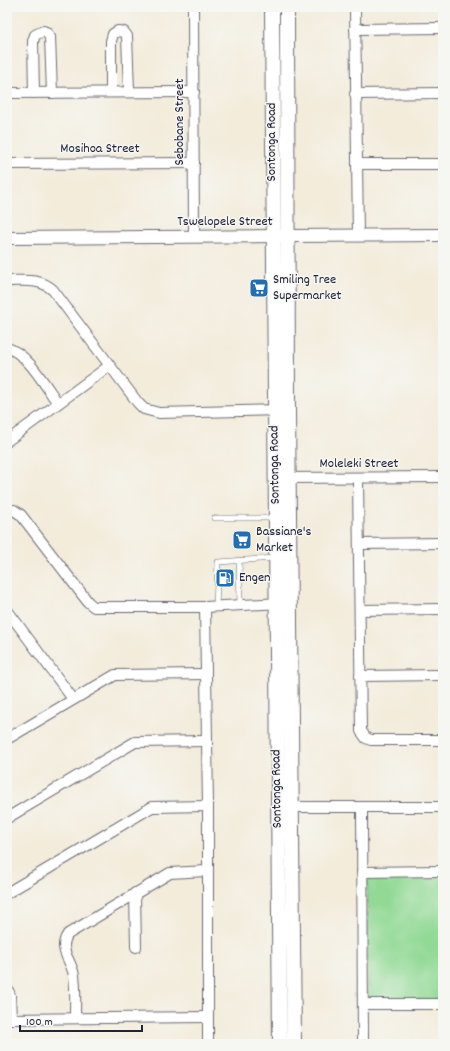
<svg xmlns="http://www.w3.org/2000/svg" width="450" height="1051" viewBox="0 0 450 1051" font-family="Dekko,sans-serif">
	<style>
		.green { fill: #91d994; stroke: #5a7e68 }
		.lines { fill: none; stroke-linecap: round; stroke-linejoin: round }
		.service-casing { stroke: #6b6973; stroke-width: 6 }
		.minor-casing { stroke: #6b6973; stroke-width: 12 }
		.tertiary-casing { stroke: #6b6973; stroke-width: 14 }
		.secondary-casing { stroke: #6b6973; stroke-width: 16 }
		.service { stroke: #fff; stroke-width: 5 }
		.minor { stroke: #fff; stroke-width: 10 }
		.tertiary { stroke: #fff; stroke-width: 12 }
		.secondary { stroke: #fff; stroke-width: 14 }
		.labels { text-anchor: middle; dominant-baseline: central; stroke-width: 3; stroke-linejoin: round; paint-order: stroke }
		.street-label { font-size: 14px; fill: #22223b; stroke: #f6f6f2 }
		.poi-label { font-size: 14px; fill: #22223b; stroke: #f6f6f2; text-anchor: start }
	</style>
	<rect width="100%" height="100%" fill="#f6f6f2"/>
	<filter id="ink" filterUnits="userSpaceOnUse"><feTurbulence type="fractalNoise" baseFrequency=".025" numOctaves="2"/><feDisplacementMap in="SourceGraphic" scale="8" xChannelSelector="R" yChannelSelector="G"/><feConvolveMatrix kernelMatrix="1 2 1 2 8 2 1 2 1" color-interpolation-filters="sRGB"/></filter>
	<filter id="wash" filterUnits="userSpaceOnUse"><feTurbulence type="fractalNoise" baseFrequency=".012" numOctaves="4" result="noise"/><feDisplacementMap in="SourceGraphic" scale="16" xChannelSelector="R" yChannelSelector="G"/><feGaussianBlur stdDeviation="0.9" result="paint"/><feColorMatrix in="noise" values="0 0 0 0 0 0 0 0 0 0 0 0 0 0 0 0 0 1.4 0 .05"/><feComposite in="paint" operator="in"/></filter>
	<g filter="url(#wash)">
		<rect width="100%" height="100%" fill="#f3ecdb"/>
		<!-- green -->
		<polygon class="green" points="443,875 443,1000 373,1000 368,995 367,881 373,876"/>
	</g>
	<g filter="url(#ink)">
		<g class="lines">
			<!-- service casing -->
			<g class="service-casing">
				<g id="service">
					<polyline points="214,518 275,518"/>
					<polyline points="239,560 240,605"/>
					<polyline points="216,606 218,562 275,558"/>
				</g>
			</g>
			<!-- minor casing -->
			<g class="minor-casing">
				<g id="minor">
					<polyline points="193,7 194,237"/>
					<polyline points="355,7 358,235"/>
					<polyline points="355,29 443,28"/>
					<polyline points="111,92 111,41 113,34 118,31 124,32 127,36 129,92"/>
					<polyline points="7,93 194,92"/>
					<polyline points="34,93 33,41 35,35 43,31 46,32 50,37 52,93"/>
					<polyline points="355,94 443,93"/>
					<polyline points="7,164 194,163"/>
					<polyline points="357,164 443,164"/>
					<path d="M7 281C24 281 40 278 53 290L138 403 144 409 159 413 281 410"/>
					<path d="M7 348C28 353 45 386 58 403"/>
					<polyline points="7,441 109,366"/>
					<polyline points="283,478 443,477"/>
					<polyline points="358,478 361,731 366,738 371,740 443,740"/>
					<polyline points="7,512 14,510 21,515 88,602 94,607 205,607 282,603"/>
					<polyline points="359,544 443,543"/>
					<polyline points="205,607 208,806 208,1044"/>
					<polyline points="7,610 73,699"/>
					<polyline points="360,610 443,609"/>
					<polyline points="360,676 443,675"/>
					<polyline points="7,739 115,675 206,674"/>
					<polyline points="285,807 443,807"/>
					<polyline points="362,808 363,1044"/>
					<polyline points="7,818 135,742 206,741"/>
					<polyline points="362,872 443,871"/>
					<polyline points="7,893 152,807 208,806"/>
					<polyline points="135,893 136,947"/>
					<polyline points="7,988 10,995 11,1019"/>
					<polyline points="363,1004 443,1004"/>
					<path d="M75 1018C75 1004 76 989 74 976 72 960 57 950 68 934L170 873 207 871"/>
					<polyline points="7,1019 208,1017"/>
				</g>
			</g>
			<!-- tertiary casing -->
			<g class="tertiary-casing">
				<polyline id="tertiary" points="7,238 443,235"/>
			</g>
			<!-- secondary casing -->
			<g class="secondary-casing">
				<g id="secondary">
					<polyline points="272,7 280,1044"/>
					<polyline points="287,7 288,410 294,1044"/>
				</g>
			</g>
			<!-- service -->
			<use href="#service" class="service"/>
			<!-- minor -->
			<use href="#minor" class="minor"/>
			<!-- tertiary -->
			<use href="#tertiary" class="tertiary"/>
			<!-- secondary -->
			<use href="#secondary" class="secondary"/>
		</g>
	</g>
	<!-- icons -->
	<defs>
		<g id="supermarket-square" transform="scale(1)"><rect x="-9" y="-9" width="18" height="18" rx="4" fill="#1f6fb2" stroke="#f6f6f2"/><path d="M-6-5.5h2.5l.6 2H6L4.5 2H-2.5L-4.4-4H-6ZM-1.5 3.2a1.3 1.3 0 1 0 .1 0ZM3 3.2a1.3 1.3 0 1 0 .1 0Z" fill="#fff"/></g>
		<g id="fuel-square" transform="scale(1)"><rect x="-9" y="-9" width="18" height="18" rx="4" fill="#1f6fb2" stroke="#f6f6f2"/><path d="M-5.5-6h7V0h2V4h1.3V-2.5L3-4.5l.8-.8L6-3V5H2.5V1h-1V6h-7ZM-4.2-4.7v3.2H.2V-4.7Z" fill="#fff"/></g>
	</defs>
	<g fill-rule="evenodd">
		<use href="#supermarket-square" x="259" y="288"/>
		<use href="#supermarket-square" x="242" y="540"/>
		<use href="#fuel-square" x="225" y="578"/>
	</g>
	<g class="labels">
		<!-- street labels -->
		<g class="street-label">
			<text transform="translate(180 122) rotate(-90)">Sebobane Street</text>
			<text transform="translate(272 142) rotate(-90)">Sontonga Road</text>
			<text x="100" y="149">Mosihoa Street</text>
			<text x="225" y="222">Tswelopele Street</text>
			<text x="359" y="464">Moleleki Street</text>
			<text transform="translate(275 465) rotate(-91)">Sontonga Road</text>
			<text transform="translate(277 789) rotate(-91)">Sontonga Road</text>
		</g>
		<!-- poi labels -->
		<g class="poi-label">
			<text x="273" y="280">Smiling Tree<tspan x="273" dy="16">Supermarket</tspan></text>
			<text x="256" y="532">Bassiane's<tspan x="256" dy="16">Market</tspan></text>
			<text x="239" y="578">Engen</text>
		</g>
	</g>
	<!-- margin -->
	<rect width="450" height="1051" fill="none" stroke="#f6f6f2" stroke-width="24"/>
	<!-- scale -->
	<path d="M20 1025v6h122v-6" fill="none" stroke="#22223b" stroke-width="2"/>
	<text x="26" y="1025" font-size="12" fill="#22223b" stroke="#f6f6f2" stroke-width="3" paint-order="stroke">100 m</text>
</svg>
